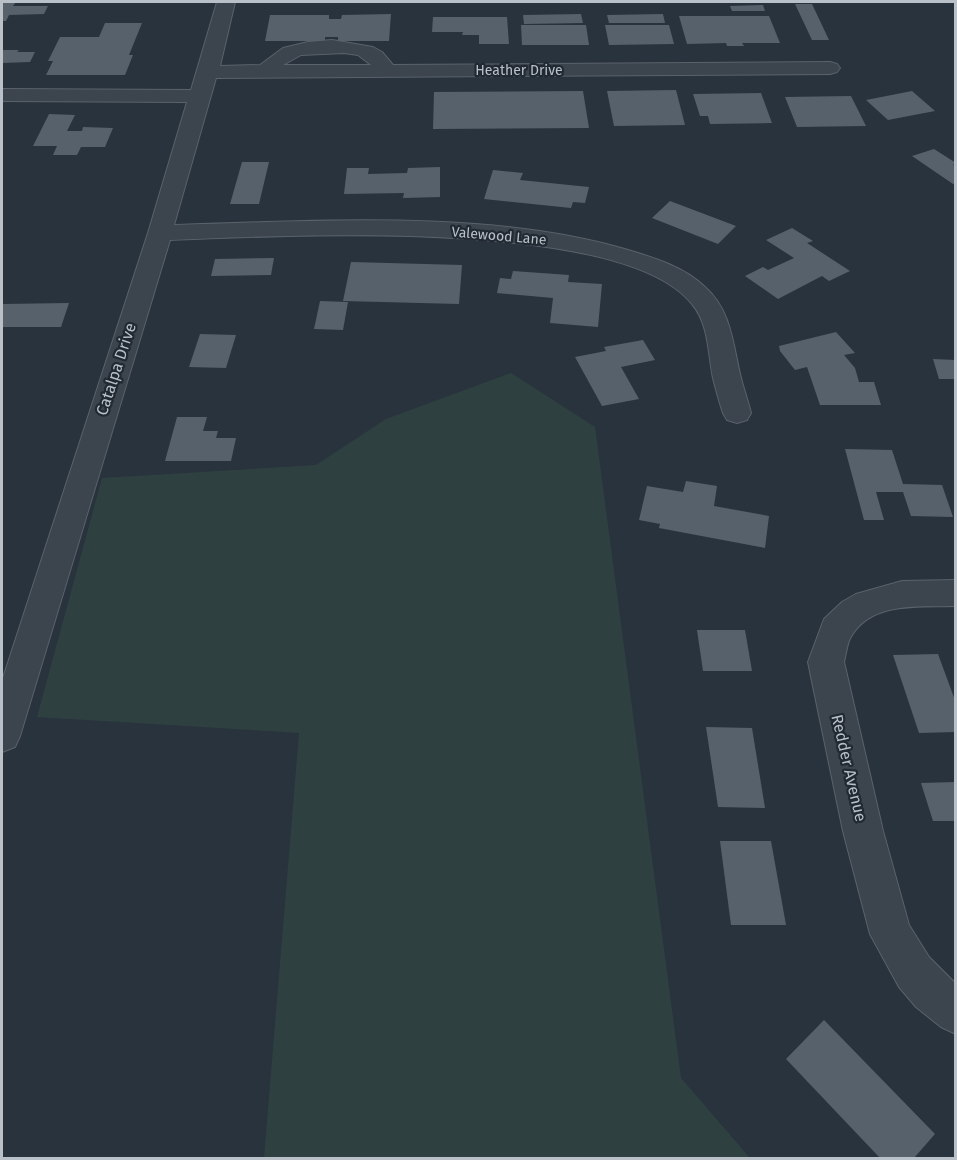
<svg xmlns="http://www.w3.org/2000/svg" width="957" height="1160" viewBox="0 0 957 1160" font-family="'Fira Sans',sans-serif">
	<style>
		.green { fill: #2e4140 }
		.building { fill: #57616c }
		.lines { fill: none; stroke-linecap: round; stroke-linejoin: round }
		.minor-casing { stroke: #5a626b; stroke-width: 2 }
		.minor { fill: #3c444d; fill-rule: evenodd }
		.labels { text-anchor: middle; dominant-baseline: central; stroke-width: 4.5; stroke-linejoin: round; paint-order: stroke }
		.far-street-label { font-size: 14px; fill: #b9c0c8; stroke: #212933 }
		.street-label { font-size: 16px; fill: #b9c0c8; stroke: #212933 }
	</style>
	<rect width="100%" height="100%" fill="#29333d"/>
	<!-- green -->
	<polygon class="green" points="511,373 595,427 681,1078 750,1158 264,1158 299,733 37,717 102,478 316,465 386,419"/>
	<!-- building -->
	<g class="building">
		<polygon points="2,2 16,2 13,6 48,6 44,14 9,15 6,21 2,21"/>
		<polygon points="795,4 812,4 829,40 812,40"/>
		<polygon points="763,5 765,11 732,11 730,6"/>
		<polygon points="391,14 389,41 338,41 338,37 325,37 325,41 265,41 270,15 329,15 329,19 341,19 342,15"/>
		<polygon points="581,14 583,23 524,24 523,15"/>
		<polygon points="663,14 665,23 609,23 607,15"/>
		<polygon points="679,16 769,16 780,43 742,43 744,46 727,46 726,43 687,44"/>
		<polygon points="433,17 507,17 509,44 479,44 479,35 462,35 463,32 432,32"/>
		<polygon points="105,23 142,23 129,55 133,55 125,75 46,75 53,61 48,61 60,37 99,37"/>
		<polygon points="521,25 586,25 589,45 522,45"/>
		<polygon points="605,25 669,25 674,44 609,45"/>
		<polygon points="2,50 19,50 17,52 35,52 30,62 2,63"/>
		<polygon points="676,90 685,125 614,126 607,91"/>
		<polygon points="583,91 589,128 433,129 434,92"/>
		<polygon points="912,91 935,111 888,120 866,100"/>
		<polygon points="761,93 772,123 710,124 708,116 700,116 693,94"/>
		<polygon points="851,96 866,126 797,127 785,97"/>
		<polygon points="49,114 75,115 67,131 82,131 83,127 113,128 105,147 81,147 77,155 53,155 57,146 33,146"/>
		<polygon points="934,149 956,163 953,165 956,167 956,183 953,184 912,156"/>
		<polygon points="242,162 269,162 259,204 230,204"/>
		<polygon points="440,167 440,197 403,198 404,193 344,194 347,168 369,168 368,174 407,173 408,168"/>
		<polygon points="493,170 523,173 520,180 589,187 585,203 573,202 571,208 484,199"/>
		<polygon points="670,201 736,226 718,244 652,218"/>
		<polygon points="792,228 813,241 807,243 850,271 829,281 822,276 778,299 745,276 763,267 768,270 794,258 766,240"/>
		<polygon points="274,258 271,275 211,276 215,259"/>
		<polygon points="351,262 462,265 459,304 343,301"/>
		<polygon points="513,271 569,275 568,282 602,284 598,327 550,323 553,298 497,293 500,278 511,279"/>
		<polygon points="320,301 348,302 343,330 314,329"/>
		<polygon points="69,303 61,327 2,327 2,304"/>
		<polygon points="836,332 855,353 844,355 855,368 859,382 874,382 881,405 820,405 807,367 795,370 780,351 779,346"/>
		<polygon points="200,334 236,335 226,368 189,367"/>
		<polygon points="643,340 655,360 621,367 639,399 602,406 575,357 606,351 604,347"/>
		<polygon points="933,359 956,360 956,379 939,379"/>
		<polygon points="177,417 207,417 203,431 218,431 216,438 236,438 231,461 165,461"/>
		<polygon points="845,449 892,450 903,484 942,485 953,517 911,516 903,492 876,492 884,520 864,520"/>
		<polygon points="686,481 717,486 714,506 769,516 765,548 659,528 660,524 639,520 647,486 683,492"/>
		<polygon points="697,630 745,630 752,671 703,671"/>
		<polygon points="938,654 956,703 956,732 919,733 893,655"/>
		<polygon points="706,727 752,728 765,808 718,807"/>
		<polygon points="956,782 956,821 933,821 921,783"/>
		<polygon points="720,841 771,841 786,925 731,925"/>
		<polygon points="824,1020 935,1134 914,1158 880,1158 786,1059"/>
	</g>
	<g class="lines">
		<!-- minor casing -->
		<g class="minor-casing">
			<g id="minor">
				<path d="M217 2H235L220 66 260 65 283 48 308 42 332 40 373 47 382 52 393 65 830 62 837 64 840 68 837 72 830 74 216 78 174 225C317 221 491 209 628 250 655 258 684 267 705 287 732 311 733 346 741 378 744 390 748 401 751 413L747 420 737 423 727 420 723 413C719 401 716 390 713 378 708 354 709 324 692 304 622 216 280 236 170 240L20 736 15 747 2 752V681L148 233 187 102 2 101V89L191 90ZM344 53 358 55 371 65H283L301 55Z"/>
				<path d="M956 580V606C921 607 873 601 852 635 847 642 846 654 844 662L883 831 909 925 929 957 956 984V1034L941 1027 916 1007 899 987 870 934 843 831 808 662 824 619 842 602 856 594 902 581Z"/>
			</g>
		</g>
		<!-- minor -->
		<use href="#minor" class="minor"/>
	</g>
	<g class="labels">
		<!-- far-street labels -->
		<g class="far-street-label">
			<text x="519" y="70">Heather Drive</text>
			<text transform="translate(499 236) rotate(5)">Valewood Lane</text>
		</g>
		<!-- street labels -->
		<g class="street-label">
			<text transform="translate(116 369) rotate(-72)">Catalpa Drive</text>
			<text transform="translate(849 768) rotate(77)">Redder Avenue</text>
		</g>
	</g>
	<!-- border -->
	<rect width="957" height="1160" fill="none" stroke="#b9c0c8" stroke-width="6"/>
</svg>
